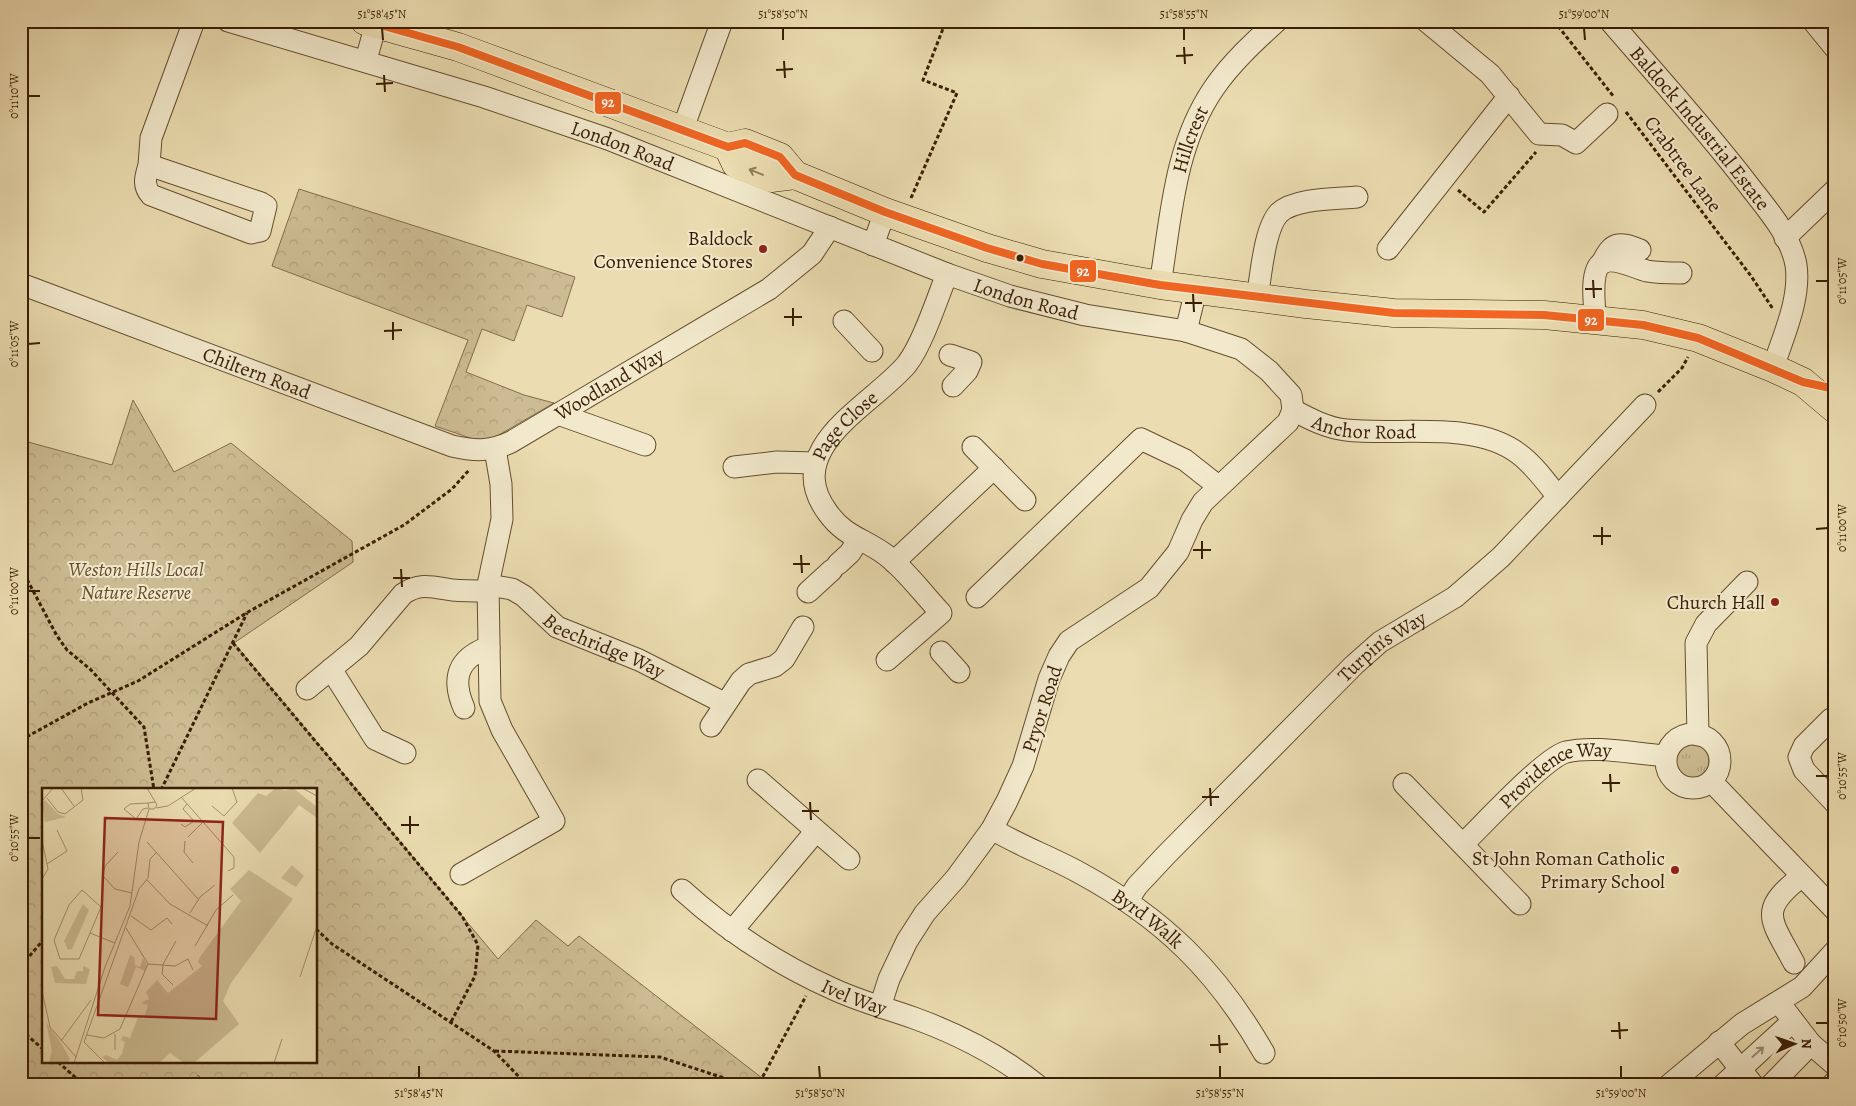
<svg xmlns="http://www.w3.org/2000/svg" width="1856" height="1106" viewBox="0 0 1856 1106" font-family="Alegreya,serif">
	<style>
		.grass { fill: url(#grass-tufts); stroke: #836c4b }
		.park { fill: url(#park-crowns); stroke: #836c4b; fill-rule: evenodd }
		.lines { fill: none; stroke-linecap: round; stroke-linejoin: round }
		.minor-casing { stroke: #664d2e; stroke-width: 23 }
		.major-casing { stroke: #391d03; stroke-width: 29 }
		.path { stroke: #391d03; stroke-width: 3; stroke-dasharray: 4 2.5; stroke-linecap: butt }
		.minor { stroke: #f2e9cc; stroke-width: 21 }
		.major { stroke: #ebddb1; stroke-width: 28 }
		.bus-1-casing { stroke: #f2e9cc; stroke-width: 11 }
		.bus-1 { stroke: #f26522; stroke-width: 8 }
		.oneway { stroke: #927d5a }
		.oneway2 { stroke: #9f8d72 }
		.ticks { fill: none; stroke: #391d03; stroke-width: 2 }
		.poi-dot { fill: #8f2418; stroke: #f2e9cc; stroke-width: 2 }
		.bus-dot { fill: #391d03; stroke: #f2e9cc; stroke-width: 2 }
		.labels { text-anchor: middle; dominant-baseline: central; stroke-width: 4; stroke-linejoin: round; paint-order: stroke }
		.street-label { font-size: 20px; fill: #391d03; stroke: #f2e9cc }
		.poi-label { font-size: 20px; fill: #391d03; stroke: #f2e9cc; text-anchor: end }
		.park-label { font-size: 20px; font-style: italic; fill: #654d2e; stroke: #f2e9cc }
		.inset-road { fill: none; stroke: #a4906b; stroke-width: 1 }
		.view { fill: #8f2418; fill-opacity: 0.15; stroke: #8f2418; stroke-width: 2.5 }
		.inset-edge { fill: none; stroke: #391d03; stroke-width: 2.5 }
		.line-badge { stroke: #f2e9cc; stroke-width: 2 }
		.badge-label { font-size: 14px; text-anchor: middle; font-weight: bold; fill: #fff }
		.neatline { fill: none; stroke: #391d03; stroke-width: 2 }
		.ticks-label { font-size: 12px; text-anchor: middle; fill: #391d03 }
	</style>
	<defs>
		<pattern id="grass-tufts" width="24" height="20" patternUnits="userSpaceOnUse" patternTransform="scale(1.25)"><rect width="24" height="20" fill="#cdbc93"/><path d="M3 7l-1-3M5 7V3M7 7l1-3M15 17l-1-3M17 17v-4M19 17l1-3" fill="none" stroke="#b1a17d"/></pattern>
		<pattern id="park-crowns" width="20" height="18" patternUnits="userSpaceOnUse" patternTransform="scale(1.25)"><rect width="20" height="18" fill="#cdbc93"/><path d="M2 6a3 3 0 1 1 6 0M12 15a3 3 0 1 1 6 0" fill="none" stroke="#b1a17d"/></pattern>
	</defs>
	<rect width="100%" height="100%" fill="#ebddb1"/>
	<filter id="stains"><feTurbulence type="fractalNoise" baseFrequency=".004" numOctaves="4"/><feColorMatrix values="0 0 0 0 .2 0 0 0 0 .09 0 0 0 0 .02 0 0 0 .5 -.17"/></filter>
	<radialGradient id="worn" r=".72"><stop offset=".6" stop-color="#630" stop-opacity="0"/><stop offset="1" stop-color="#630" stop-opacity=".3"/></radialGradient>
	<!-- grass -->
	<circle class="grass" cx="1690" cy="761" r="19"/>
	<!-- park -->
	<g class="park">
		<polygon points="299,189 575,277 562,317 527,305 514,341 482,329 466,372 524,395 554,403 492,439 479,441 435,426 468,340 272,266"/>
		<path d="M133 400 174 472 231 443 352 541 353 562 234 643 498 959 536 920 568 946 579 936 771 1085H21V440L112 465ZM44 790H316V1062H44Z"/>
	</g>
	<g class="lines">
		<!-- minor casing -->
		<g class="minor-casing">
			<g id="minor">
				<path id="s1" d="M228 21 484 97 608 139 947 274 1010 296 1085 315 1186 331 1241 349 1269 371 1291 395 1293 410 1288 422 1203 502 1192 520 1178 552 1149 588 1069 641 1059 656 1049 679 1023 766 1007 801 992 829 956 878 925 913 907 941 889 979 880 1007"/>
				<polyline points="1426,21 1490,74 1539,134 1562,135 1576,143 1607,114"/>
				<path id="s2" d="M1610 21C1657 76 1706 129 1750 187 1767 209 1791 236 1796 265 1801 299 1783 336 1773 368"/>
				<polyline points="1813,21 1835,48"/>
				<polyline points="366,60 376,24"/>
				<polyline points="682,131 722,21"/>
				<path d="M149 165C146 176 142 185 151 195L251 233 260 231 266 206 261 203 149 165 151 138 194 21"/>
				<polyline points="1785,238 1835,190"/>
				<polyline points="873,245 885,212"/>
				<polyline points="1388,249 1509,96"/>
				<path d="M1602 263C1612 242 1618 241 1640 250"/>
				<path id="s3" d="M21 284 452 446C474 451 490 452 511 442L769 289 812 254 830 227"/>
				<path id="s4" d="M1160 285C1171 218 1174 146 1214 88 1231 63 1255 41 1277 21"/>
				<path d="M1257 298C1261 277 1264 229 1279 213 1295 198 1336 199 1357 197"/>
				<path d="M1595 319C1595 304 1591 283 1597 269 1605 251 1634 268 1647 271 1658 273 1670 273 1681 273"/>
				<polyline points="844,321 872,351"/>
				<polyline points="1186,331 1196,290"/>
				<polyline points="950,355 971,362 967,371 953,386"/>
				<path id="s5" d="M1293 410C1310 419 1327 428 1346 430 1399 436 1475 420 1519 454 1534 465 1546 482 1558 497"/>
				<polyline points="558,414 645,445"/>
				<polyline points="973,447 1025,500"/>
				<polyline points="734,467 777,462 816,463"/>
				<polyline points="894,562 994,468"/>
				<polyline points="838,564 850,553 858,540"/>
				<path id="s6" d="M488 585 512 589 524 596 557 627 639 660 724 703"/>
				<polyline points="808,592 832,570"/>
				<polyline points="977,597 1141,439 1185,460 1218,486"/>
				<polyline points="941,652 959,672"/>
				<path id="s7" d="M887 660 941 613C923 594 906 570 886 555 865 539 845 537 828 513 779 448 873 405 907 364 923 343 937 299 947 274"/>
				<polyline points="331,669 375,739 405,753"/>
				<path d="M307 689 359 646 403 594C420 582 433 587 452 590 464 591 476 591 488 591"/>
				<path d="M464 708C451 678 458 658 489 647"/>
				<polyline points="1831,719 1804,746 1799,757 1804,770 1835,803"/>
				<polyline points="711,726 741,681 749,674 775,666 784,659 803,627"/>
				<circle cx="1693" cy="761" r="27"/>
				<polyline points="1698,735 1696,643 1706,624 1747,582"/>
				<polyline points="758,780 849,859"/>
				<polyline points="1711,781 1835,910"/>
				<polyline points="1404,784 1520,904"/>
				<path id="s8" d="M992 829C1020 846 1051 857 1080 873 1163 918 1217 971 1264 1053"/>
				<path id="s9" d="M1463 844C1483 825 1544 758 1566 752 1595 745 1636 754 1666 756"/>
				<polyline points="461,874 554,821 502,730 490,701 488,585 502,519 501,484 495,449"/>
				<path id="s10" d="M682 890C726 930 776 963 831 988 858 1001 886 1008 914 1018 958 1034 1001 1056 1037 1085"/>
				<path id="s11" d="M1128 900 1137 886 1166 855 1354 665 1380 642 1455 597 1501 557 1645 405"/>
				<polyline points="732,931 816,831"/>
				<path d="M1794 963C1771 919 1757 911 1802 876"/>
				<polyline points="1784,1009 1811,1044 1835,1065"/>
				<polyline points="1719,1042 1753,1085"/>
				<polyline points="1669,1085 1742,1024 1802,987 1835,951"/>
				<polyline points="1723,1085 1793,1021"/>
				<polyline points="1771,1085 1811,1044"/>
				<polyline points="1832,1085 1835,1082"/>
			</g>
		</g>
		<!-- major casing -->
		<g class="major-casing">
			<g id="major">
				<polyline points="365,21 458,47 728,147 745,143 780,157 795,175 885,212 987,248 1042,264 1160,285 1306,304 1394,313 1544,315 1643,325 1698,338 1773,368 1803,382 1835,409"/>
				<polyline points="728,147 736,164 771,178 795,175"/>
			</g>
		</g>
		<!-- path -->
		<g class="path">
			<polyline points="1554,21 1614,97"/>
			<polyline points="1626,112 1751,276 1773,309"/>
			<polyline points="1458,190 1484,212 1536,152"/>
			<polyline points="911,198 957,93 923,80 946,21"/>
			<polyline points="1658,392 1682,368 1688,357"/>
			<polyline points="21,568 57,636 67,650 90,669 144,727 154,790"/>
			<polyline points="233,643 462,916 478,945 475,976 451,1022"/>
			<polyline points="21,740 88,703 138,681 248,612 404,525 452,489 470,469"/>
			<polyline points="161,790 247,613"/>
			<polyline points="316,929 332,944 494,1051 527,1085"/>
			<polyline points="21,966 44,939"/>
			<polyline points="21,1030 44,1050"/>
			<polyline points="495,1051 660,1057 745,1085"/>
			<polyline points="58,1062 84,1085"/>
			<polyline points="745,1084 762,1078 806,996"/>
			<polyline points="189,1085 199,1076"/>
		</g>
		<!-- minor -->
		<use href="#minor" class="minor"/>
		<!-- major -->
		<use href="#major" class="major"/>
		<!-- bus-1 casing -->
		<g class="bus-1-casing">
			<polyline id="bus-1" points="366,21 458,47 728,147 745,143 780,157 795,175 885,212 987,248 1042,264 1160,285 1394,313 1544,315 1643,325 1698,338 1803,382 1835,389"/>
		</g>
		<!-- bus-1 -->
		<use href="#bus-1" class="bus-1"/>
	</g>
	<!-- one-way arrows -->
	<defs><path id="oneway-shaft" d="M-6 0H5M1.5-3L5.5 0L1.5 3" fill="none" stroke-width="1.6" stroke-linecap="round" stroke-linejoin="round" transform="scale(1.25)"/></defs>
	<use class="oneway" href="#oneway-shaft" transform="translate(756 172) rotate(-158)"/>
	<use class="oneway2" href="#oneway-shaft" transform="translate(1758 1052) rotate(-42)"/>
	<!-- ticks -->
	<path class="ticks" d="M382 28 383 40M783 28V40M1184 28V40M1584 28 1585 40M1184 47 1185 64M1176 56 1193 55M784 61 785 78M776 70 793 69M384 75 385 92M376 84 393 83M28 96H40M1593 280 1594 298M1816 281H1828M1585 289H1602M1193 294 1194 312M1185 303H1202M793 308V326M784 317H802M393 322V340M384 331 402 330M28 344 40 343M1602 527V545M1816 529 1828 528M1593 536H1611M1202 541V559M1193 550H1211M801 555 802 573M793 564H810M401 569 402 587M393 578H410M28 591H40M1610 774 1611 792M1816 776H1828M1602 783H1620M1210 788 1211 806M1202 797H1219M810 802 811 820M802 811H819M410 816V834M401 825H419M28 838H40M1619 1022 1620 1039M1816 1023H1828M1611 1031 1628 1030M1219 1035 1220 1053M1210 1045 1228 1044M419 1066V1078M819 1066 820 1078M1220 1066V1078M1621 1066V1078"/>
	<!-- markers -->
	<g class="poi-dot">
		<circle cx="763" cy="249" r="5"/>
		<circle cx="1775" cy="602" r="5"/>
		<circle cx="1675" cy="870" r="5"/>
	</g>
	<circle class="bus-dot" cx="1020" cy="258" r="4.5"/>
	<g class="labels">
		<!-- street labels -->
		<g class="street-label">
			<text stroke="none"><textPath href="#s2" startOffset="140">Baldock Industrial Estate</textPath></text>
			<text stroke="none"><textPath href="#s4" startOffset="149">Hillcrest</textPath></text>
			<text stroke="none"><textPath href="#s1" startOffset="414">London Road</textPath></text>
			<text transform="translate(1683 164) rotate(53)">Crabtree Lane</text>
			<text stroke="none"><textPath href="#s1" startOffset="846">London Road</textPath></text>
			<text stroke="none"><textPath href="#s3" startOffset="252">Chiltern Road</textPath></text>
			<text stroke="none"><textPath href="#s3" startOffset="635">Woodland Way</textPath></text>
			<text stroke="none"><textPath href="#s5" startOffset="75">Anchor Road</textPath></text>
			<text stroke="none"><textPath href="#s7" startOffset="325">Page Close</textPath></text>
			<text stroke="none"><textPath href="#s6" startOffset="134">Beechridge Way</textPath></text>
			<text stroke="none"><textPath href="#s11" startOffset="360">Turpin's Way</textPath></text>
			<text transform="translate(1042 709) rotate(-72)">Pryor Road</text>
			<text stroke="none"><textPath href="#s9" startOffset="120">Providence Way</textPath></text>
			<text stroke="none"><textPath href="#s8" startOffset="180">Byrd Walk</textPath></text>
			<text stroke="none"><textPath href="#s10" startOffset="204">Ivel Way</textPath></text>
		</g>
		<!-- poi labels -->
		<g class="poi-label">
			<text x="753" y="238">Baldock<tspan x="753" dy="23">Convenience Stores</tspan></text>
			<text x="1765" y="602">Church Hall</text>
			<text x="1665" y="858">St John Roman Catholic<tspan x="1665" dy="23">Primary School</tspan></text>
		</g>
		<!-- park labels -->
		<g class="park-label">
			<text x="136" y="569">Weston Hills Local<tspan x="136" dy="23">Nature Reserve</tspan></text>
		</g>
	</g>
	<!-- overview -->
	<g transform="translate(42 788)">
		<rect width="275" height="275" fill="#ebddb1"/>
		<path d="M234 0 243 3 251 0 275 19V30L257 17 218 65 190 35 216 5 224 8ZM250 77 262 88 254 99 239 90ZM15 178 23 191H32L35 183H41V178L48 181 44 196 13 195 9 179ZM19 255 28 271 26 275H12Z" fill="#cdbc93"/>
		<path d="M4 234 19 255 12 275H7L10 263Z" fill="#cdbc93"/>
		<path d="M3 12 16 26 24 29 3 34 0 15ZM207 82 251 111 189 195 181 213 197 236 152 275H142L128 265 117 275H67L60 269 64 267 75 272 80 266 83 254 79 252 81 248 88 250 96 229 102 231 106 217 99 215 107 211 104 204 115 192 126 205 160 178 156 174 158 169 199 113 188 101ZM41 116 47 122 30 161 26 162 22 153ZM88 167 92 169 93 177 98 179 101 170 105 177 103 183 94 179 86 199 78 196Z" fill="#cdbc93"/>
		<path class="inset-road" d="M19 0 32 18M105 0 115 17 112 21H107L106 15 113 14M260 0 275 8M139 9 192 69V80L186 83M5 10 16 24 23 26 41 12 39 0M0 13 11 0M170 18 182 28 195 14 190 0M106 20 101 21 94 31 82 21 88 16 106 15M114 20 126 18 154 0M139 36 143 39 152 33 141 21 145 16M146 49 161 34M0 52 6 81 0 91M143 53 142 64 151 75M105 54 156 111M76 64 63 78 61 88 73 101 90 105M5 76 25 63 15 42M105 92 128 116 166 138M40 102 59 119 37 171H18L12 152 27 117ZM148 125 158 109 173 97M89 128 109 142 125 130 130 136M84 140 106 176M48 145 73 155M153 158 174 122 191 107M106 176 133 178 146 171 151 182M120 178 134 153M121 178 120 186 131 197M258 189 275 138M0 203 8 239 34 269M73 246V262M45 247 62 250 78 241 106 176M19 253 49 212M42 254 97 101 106 90 108 71 115 64M42 254 63 275M32 275 63 179 88 118 97 54 107 21M232 275 240 251"/>
		<path class="view" d="M63 30 181 34 174 231 56 227Z"/>
		<rect width="275" height="275" class="inset-edge"/>
	</g>
	<g class="line-badge">
		<rect x="594" y="91" width="28" height="24" rx="5" fill="#f26522"/>
		<rect x="1069" y="259" width="28" height="24" rx="5" fill="#f26522"/>
		<rect x="1577" y="308" width="28" height="24" rx="5" fill="#f26522"/>
	</g>
	<g class="badge-label">
		<text x="608" y="107">92</text>
		<text x="1083" y="276">92</text>
		<text x="1591" y="325">92</text>
	</g>
	<!-- margin -->
	<rect width="1856" height="1106" fill="none" stroke="#ebddb1" stroke-width="55"/>
	<!-- north arrow -->
	<g transform="translate(1794 1044) rotate(88)" stroke="#f2e9cc" stroke-width="4" paint-order="stroke">
	<path d="M0-4L9 19L0 12L-9 19Z" fill="#391d03"/>
	<text y="-8" font-size="14" font-weight="bold" text-anchor="middle" fill="#391d03">N</text>
	</g>
	<rect x="28" y="28" width="1800" height="1050" class="neatline"/>
	<g class="ticks-label">
		<text x="382" y="18">51°58'45"N</text>
		<text x="783" y="18">51°58'50"N</text>
		<text x="1184" y="18">51°58'55"N</text>
		<text x="1584" y="18">51°59'00"N</text>
		<text transform="translate(14 96) rotate(-90)" y="4">0°11'10"W</text>
		<text transform="translate(1842 281) rotate(-90)" y="4">0°11'05"W</text>
		<text transform="translate(14 344) rotate(-90)" y="4">0°11'05"W</text>
		<text transform="translate(1842 528) rotate(-90)" y="4">0°11'00"W</text>
		<text transform="translate(14 591) rotate(-90)" y="4">0°11'00"W</text>
		<text transform="translate(1842 776) rotate(-90)" y="4">0°10'55"W</text>
		<text transform="translate(14 838) rotate(-90)" y="4">0°10'55"W</text>
		<text transform="translate(1842 1023) rotate(-90)" y="4">0°10'50"W</text>
		<text x="419" y="1097">51°58'45"N</text>
		<text x="820" y="1097">51°58'50"N</text>
		<text x="1220" y="1097">51°58'55"N</text>
		<text x="1621" y="1097">51°59'00"N</text>
	</g>
	<rect width="100%" height="100%" filter="url(#stains)"/>
	<rect width="100%" height="100%" fill="url(#worn)"/>
</svg>
